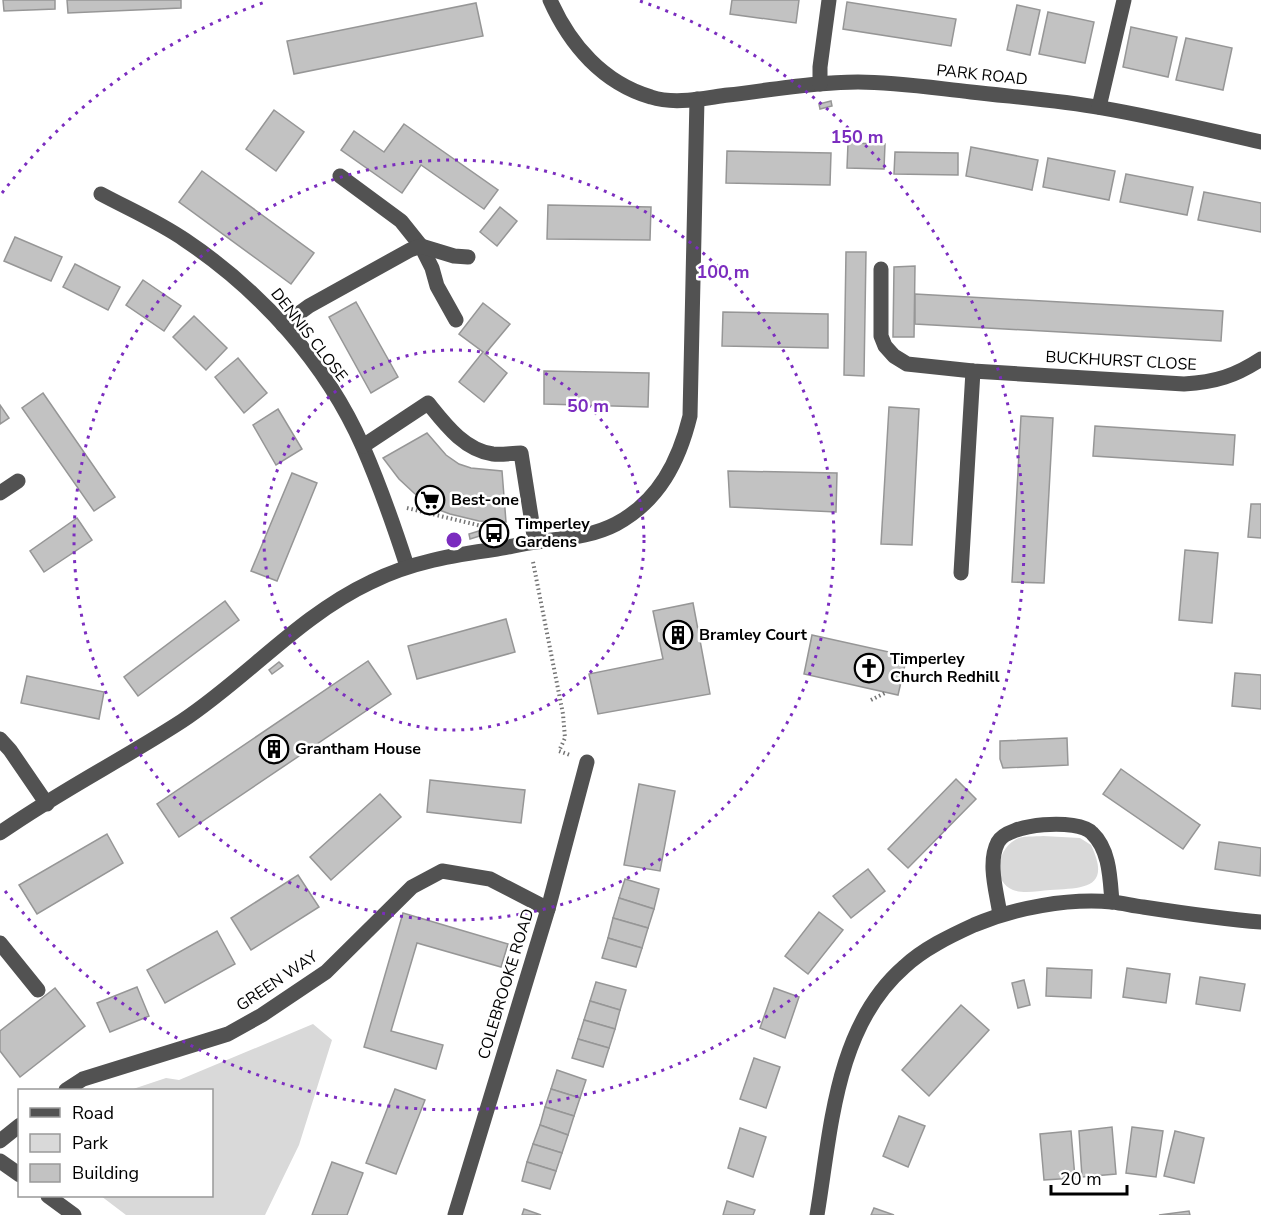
<svg xmlns="http://www.w3.org/2000/svg" width="1261" height="1215" viewBox="0 0 1261 1215" font-family="'Nunito Sans',sans-serif">
	<style>
		.green { fill: #d9d9d9 }
		.building { fill: #c2c2c2; stroke: #969696; stroke-width: 1.5 }
		.lines { fill: none; stroke-linecap: round; stroke-linejoin: round }
		.path { stroke: #747474; stroke-width: 4; stroke-dasharray: 1.5 3; stroke-linecap: butt }
		.minor { stroke: #525252; stroke-width: 15 }
		.ring { fill: none; stroke: #7b2cbf; stroke-width: 3; stroke-dasharray: 3 6 }
		.labels { text-anchor: middle; dominant-baseline: central; stroke-width: 5; stroke-linejoin: round; paint-order: stroke }
		.street-label { font-size: 16px; fill: #000; stroke: #fff }
		.poi-label { font-size: 16px; font-weight: bold; fill: #000; stroke: #fff; text-anchor: start }
		.centre { fill: #7b2cbf; stroke: #fff; stroke-width: 3 }
		.ring-label { font-size: 18px; text-anchor: middle; font-weight: bold; fill: #7b2cbf; stroke: #fff; stroke-width: 5; stroke-linejoin: round; paint-order: stroke }
	</style>
	<rect width="100%" height="100%" fill="#fff"/>
	<!-- green -->
	<g class="green">
		<path d="M1043 836 1080 838 1091 845C1112 889 1083 888 1050 890 1038 891 1024 894 1013 890 991 881 998 849 1015 840 1022 835 1034 837 1043 836Z"/>
		<polygon points="313,1024 332,1040 299,1145 265,1215 126,1215 101,1196 212,1196 212,1090 130,1090 166,1078 179,1080"/>
	</g>
	<!-- building -->
	<g class="building">
		<polygon points="3,0 55,0 55,9 4,11"/>
		<polygon points="67,0 181,0 181,8 68,13"/>
		<polygon points="732,0 799,0 796,23 730,14"/>
		<polygon points="847,2 956,19 951,46 843,29"/>
		<polygon points="476,3 483,36 294,74 287,41"/>
		<polygon points="1017,5 1040,10 1030,55 1007,50"/>
		<polygon points="1048,12 1094,22 1085,63 1039,54"/>
		<polygon points="1131,27 1177,37 1168,77 1123,67"/>
		<polygon points="1186,38 1232,48 1223,90 1176,80"/>
		<polygon points="831,101 832,106 820,109 819,104"/>
		<polygon points="274,110 304,132 276,171 246,149"/>
		<polygon points="404,124 498,190 484,209 421,165 402,193 341,150 354,131 384,152"/>
		<polygon points="848,143 885,144 884,169 847,168"/>
		<polygon points="971,147 1038,160 1032,190 966,176"/>
		<polygon points="727,151 831,153 830,185 726,183"/>
		<polygon points="895,152 958,153 958,175 894,174"/>
		<polygon points="1048,158 1115,171 1109,200 1043,187"/>
		<polygon points="202,171 314,253 291,284 179,202"/>
		<polygon points="1126,174 1193,187 1187,215 1120,202"/>
		<polygon points="1204,192 1261,203 1261,232 1198,220"/>
		<polygon points="548,205 651,207 650,240 547,239"/>
		<polygon points="500,207 517,221 497,246 480,232"/>
		<polygon points="15,237 62,257 51,281 4,261"/>
		<polygon points="846,252 866,252 864,376 844,375"/>
		<polygon points="75,264 120,287 108,310 63,287"/>
		<polygon points="915,266 914,337 893,337 894,267"/>
		<polygon points="143,280 181,306 164,331 126,305"/>
		<polygon points="915,294 1223,311 1221,341 915,324"/>
		<polygon points="356,302 398,377 371,393 329,317"/>
		<polygon points="483,303 510,324 485,354 507,373 484,402 459,382 483,352 459,334"/>
		<polygon points="723,312 828,314 828,348 722,346"/>
		<polygon points="194,316 227,348 206,370 173,337"/>
		<polygon points="238,358 267,393 244,413 215,377"/>
		<polygon points="544,371 649,373 648,407 544,404"/>
		<polygon points="43,393 115,497 94,511 22,408"/>
		<polygon points="0,405 9,418 0,424"/>
		<polygon points="889,407 919,409 912,545 881,544"/>
		<polygon points="278,409 302,449 276,465 253,425"/>
		<polygon points="1021,416 1053,418 1044,583 1012,582"/>
		<polygon points="1095,426 1235,435 1233,465 1093,456"/>
		<polygon points="427,433 446,455 459,464 471,468 502,471 506,522 479,521 450,514 434,508 414,493 399,479 383,458"/>
		<polygon points="728,471 837,473 836,512 730,507"/>
		<polygon points="292,473 317,483 277,581 251,571"/>
		<polygon points="1251,504 1261,504 1261,538 1248,537"/>
		<polygon points="77,518 92,540 44,572 30,551"/>
		<polygon points="482,530 483,535 470,539 469,534"/>
		<polygon points="1185,550 1218,553 1212,623 1179,620"/>
		<polygon points="225,601 239,620 138,696 124,677"/>
		<polygon points="693,603 710,694 598,714 589,674 663,659 653,611"/>
		<polygon points="506,619 515,652 417,679 408,646"/>
		<polygon points="812,635 907,656 898,695 804,674"/>
		<polygon points="368,661 391,694 179,837 157,804"/>
		<polygon points="279,662 283,666 272,674 269,670"/>
		<polygon points="1235,673 1261,675 1261,709 1232,706"/>
		<polygon points="27,676 104,692 99,719 21,703"/>
		<polygon points="1067,738 1068,765 1003,768 1000,759 1000,741"/>
		<polygon points="1121,769 1200,825 1183,849 1103,794"/>
		<polygon points="956,779 976,799 908,868 888,849"/>
		<polygon points="430,780 525,790 521,823 427,812"/>
		<polygon points="639,784 675,791 660,871 624,865"/>
		<polygon points="380,794 401,817 331,880 310,857"/>
		<polygon points="107,834 123,863 37,914 19,885"/>
		<polygon points="1219,842 1261,848 1260,876 1215,869"/>
		<polygon points="868,869 885,891 851,918 833,896"/>
		<polygon points="298,875 319,907 251,950 231,918"/>
		<polygon points="625,879 659,889 654,909 619,898"/>
		<polygon points="619,898 654,909 648,928 613,918"/>
		<polygon points="819,912 843,930 808,974 785,956"/>
		<polygon points="403,913 508,944 501,967 417,943 391,1031 443,1045 436,1069 364,1047"/>
		<polygon points="613,918 648,928 642,948 608,938"/>
		<polygon points="217,931 235,964 165,1003 147,970"/>
		<polygon points="608,938 642,948 636,967 602,958"/>
		<polygon points="1047,968 1092,970 1091,998 1046,996"/>
		<polygon points="1127,968 1170,974 1166,1003 1123,997"/>
		<polygon points="1200,977 1245,984 1240,1011 1196,1004"/>
		<polygon points="1024,980 1030,1005 1018,1008 1012,983"/>
		<polygon points="596,982 626,990 620,1010 590,1001"/>
		<polygon points="137,987 149,1016 110,1032 97,1003"/>
		<polygon points="55,988 85,1026 20,1077 0,1051 0,1031"/>
		<polygon points="774,988 799,997 785,1038 760,1028"/>
		<polygon points="590,1001 620,1010 615,1029 584,1020"/>
		<polygon points="961,1005 989,1030 929,1096 902,1070"/>
		<polygon points="584,1020 615,1029 609,1048 578,1039"/>
		<polygon points="578,1039 609,1048 603,1067 572,1058"/>
		<polygon points="754,1058 780,1067 766,1108 740,1099"/>
		<polygon points="557,1070 586,1080 580,1098 551,1089"/>
		<polygon points="395,1089 425,1100 396,1174 366,1163"/>
		<polygon points="551,1089 580,1098 574,1116 545,1107"/>
		<polygon points="545,1107 574,1116 568,1135 540,1125"/>
		<polygon points="899,1116 925,1126 908,1167 883,1156"/>
		<polygon points="540,1125 568,1135 562,1153 533,1144"/>
		<polygon points="1112,1127 1116,1174 1082,1177 1079,1131"/>
		<polygon points="1132,1127 1163,1131 1156,1177 1126,1173"/>
		<polygon points="740,1128 766,1137 753,1177 728,1168"/>
		<polygon points="1071,1131 1075,1178 1044,1180 1040,1134"/>
		<polygon points="1175,1131 1204,1138 1194,1183 1164,1176"/>
		<polygon points="533,1144 562,1153 556,1171 527,1162"/>
		<polygon points="332,1162 363,1173 347,1215 312,1215"/>
		<polygon points="527,1162 556,1171 550,1189 522,1181"/>
		<polygon points="727,1201 755,1210 753,1215 723,1215"/>
		<polygon points="874,1208 894,1215 871,1215"/>
		<polygon points="524,1209 541,1215 522,1215"/>
		<polygon points="1189,1211 1190,1215 1159,1215"/>
	</g>
	<g class="lines">
		<!-- path -->
		<g class="path">
			<polyline points="407,508 490,528"/>
			<polyline points="533,562 563,714 565,738 559,751 570,755"/>
			<polyline points="871,700 887,692"/>
		</g>
		<!-- minor -->
		<g class="minor">
			<path d="M550 0C570 45 603 83 651 97 675 105 704 98 728 95 771 90 815 82 858 82 896 82 934 88 971 92 1014 97 1059 100 1102 108 1155 117 1208 130 1261 142"/>
			<polyline points="820,84 820,67 829,0"/>
			<polyline points="1099,107 1124,0"/>
			<polyline points="340,176 401,221 421,246 432,268 437,286 456,320"/>
			<path d="M101 194C129 209 159 222 185 240 261 291 326 363 363 447 380 486 394 526 407 566"/>
			<path d="M881 269V336L885 346 894 356 907 364 973 371 1184 384C1216 382 1235 376 1261 359"/>
			<polyline points="283,325 309,306 410,250 421,246 454,256 468,257"/>
			<path d="M363 446 428 403C445 424 464 450 493 454 502 455 512 453 521 453L535 542"/>
			<polyline points="0,493 18,481"/>
			<polyline points="961,573 973,371"/>
			<polyline points="0,739 10,750 47,804"/>
			<path d="M0 833C58 792 122 760 182 721 247 678 299 616 371 582 411 562 454 555 497 549 510 547 524 543 537 542 565 538 591 537 616 524 659 501 679 461 690 416L697 99"/>
			<path d="M1000 915C997 893 987 863 998 842 1008 823 1078 818 1092 833 1110 850 1110 879 1112 902"/>
			<polyline points="0,943 38,990"/>
			<polyline points="66,1090 83,1079 228,1034 262,1015 326,972 412,887 442,871 490,879 548,909"/>
			<polyline points="0,1141 20,1125"/>
			<polyline points="0,1161 20,1175"/>
			<polyline points="48,1196 74,1215"/>
			<polyline points="455,1215 548,909 587,762"/>
			<path d="M817 1215C831 1131 835 1027 904 967 923 949 950 936 974 925 1015 908 1067 898 1112 902 1123 903 1133 906 1143 907 1182 913 1222 919 1261 922"/>
		</g>
	</g>
	<!-- distance rings -->
	<g class="ring">
		<circle cx="454" cy="540" r="190"/>
		<circle cx="454" cy="540" r="380"/>
		<path d="M2 193A570 570 0 0 1 268 1M640 1A570 570 0 1 1 2 887"/>
	</g>
	<!-- icons -->
	<defs>
		<g id="supermarket-ring" transform="scale(1.5)"><circle r="9.5" fill="#fff" stroke="#000" stroke-width="1.5"/><path d="M-6-5.5h2.5l.6 2H6L4.5 2H-2.5L-4.4-4H-6ZM-1.5 3.2a1.3 1.3 0 1 0 .1 0ZM3 3.2a1.3 1.3 0 1 0 .1 0Z" fill="#000"/></g>
		<g id="bus-ring" transform="scale(1.5)"><circle r="9.5" fill="#fff" stroke="#000" stroke-width="1.5"/><path d="M-5-6H5V4H4V6H2V4H-2V6H-4V4H-5ZM-3.5-4V0h7V-4ZM-3.5 1.2v1.5H-2V1.2ZM2 1.2v1.5H3.5V1.2Z" fill="#000"/></g>
		<g id="building-ring" transform="scale(1.5)"><circle r="9.5" fill="#fff" stroke="#000" stroke-width="1.5"/><path d="M-4-6H4V6H1V3H-1V6H-4ZM-2.5-4.3h1.7v1.8h-1.7ZM.8-4.3h1.7v1.8H.8ZM-2.5-1h1.7V.8h-1.7ZM.8-1h1.7V.8H.8Z" fill="#000"/></g>
		<g id="church-ring" transform="scale(1.5)"><circle r="9.5" fill="#fff" stroke="#000" stroke-width="1.5"/><path d="M-1.2-6h2.4v3.5h3.3v2.4h-3.3V6h-2.4V-.1h-3.3v-2.4h3.3Z" fill="#000"/></g>
	</defs>
	<g fill-rule="evenodd">
		<use href="#supermarket-ring" x="430" y="500"/>
		<use href="#bus-ring" x="494" y="533"/>
		<use href="#building-ring" x="678" y="635"/>
		<use href="#church-ring" x="869" y="668"/>
		<use href="#building-ring" x="274" y="749"/>
	</g>
	<g class="labels">
		<!-- street labels -->
		<g class="street-label">
			<text transform="translate(982 75) rotate(6)">PARK ROAD</text>
			<text transform="translate(309 335) rotate(52)">DENNIS CLOSE</text>
			<text transform="translate(1121 361) rotate(3)">BUCKHURST CLOSE</text>
			<text transform="translate(277 981) rotate(-34)">GREEN WAY</text>
			<text transform="translate(506 984) rotate(-73)">COLEBROOKE ROAD</text>
		</g>
		<!-- poi labels -->
		<g class="poi-label">
			<text x="451" y="500">Best-one</text>
			<text x="515" y="524">Timperley<tspan x="515" dy="18">Gardens</tspan></text>
			<text x="699" y="635">Bramley Court</text>
			<text x="890" y="659">Timperley<tspan x="890" dy="18">Church Redhill</tspan></text>
			<text x="295" y="749">Grantham House</text>
		</g>
	</g>
	<circle cx="454" cy="540" r="9" class="centre"/>
	<g class="ring-label">
		<text x="857" y="143">150 m</text>
		<text x="723" y="278">100 m</text>
		<text x="588" y="412">50 m</text>
	</g>
	<!-- legend -->
	<rect x="18" y="1089" width="195" height="108" fill="#ffffff" stroke="#999999" stroke-width="1.5"/>
	<rect x="30" y="1108" width="30" height="9" fill="#525252" stroke="#999999" stroke-width="1.5"/>
	<text x="72" y="1119" font-size="18" fill="#000000">Road</text>
	<rect x="30" y="1134" width="30" height="18" fill="#d9d9d9" stroke="#999999" stroke-width="1.5"/>
	<text x="72" y="1149" font-size="18" fill="#000000">Park</text>
	<rect x="30" y="1164" width="30" height="18" fill="#c2c2c2" stroke="#999999" stroke-width="1.5"/>
	<text x="72" y="1179" font-size="18" fill="#000000">Building</text>
	<!-- scale -->
	<path d="M1051 1185v9h76v-9" fill="none" stroke="#000000" stroke-width="3"/>
	<text x="1060" y="1185" font-size="18" fill="#000000" stroke="#ffffff" stroke-width="4.5" paint-order="stroke">20 m</text>
</svg>
